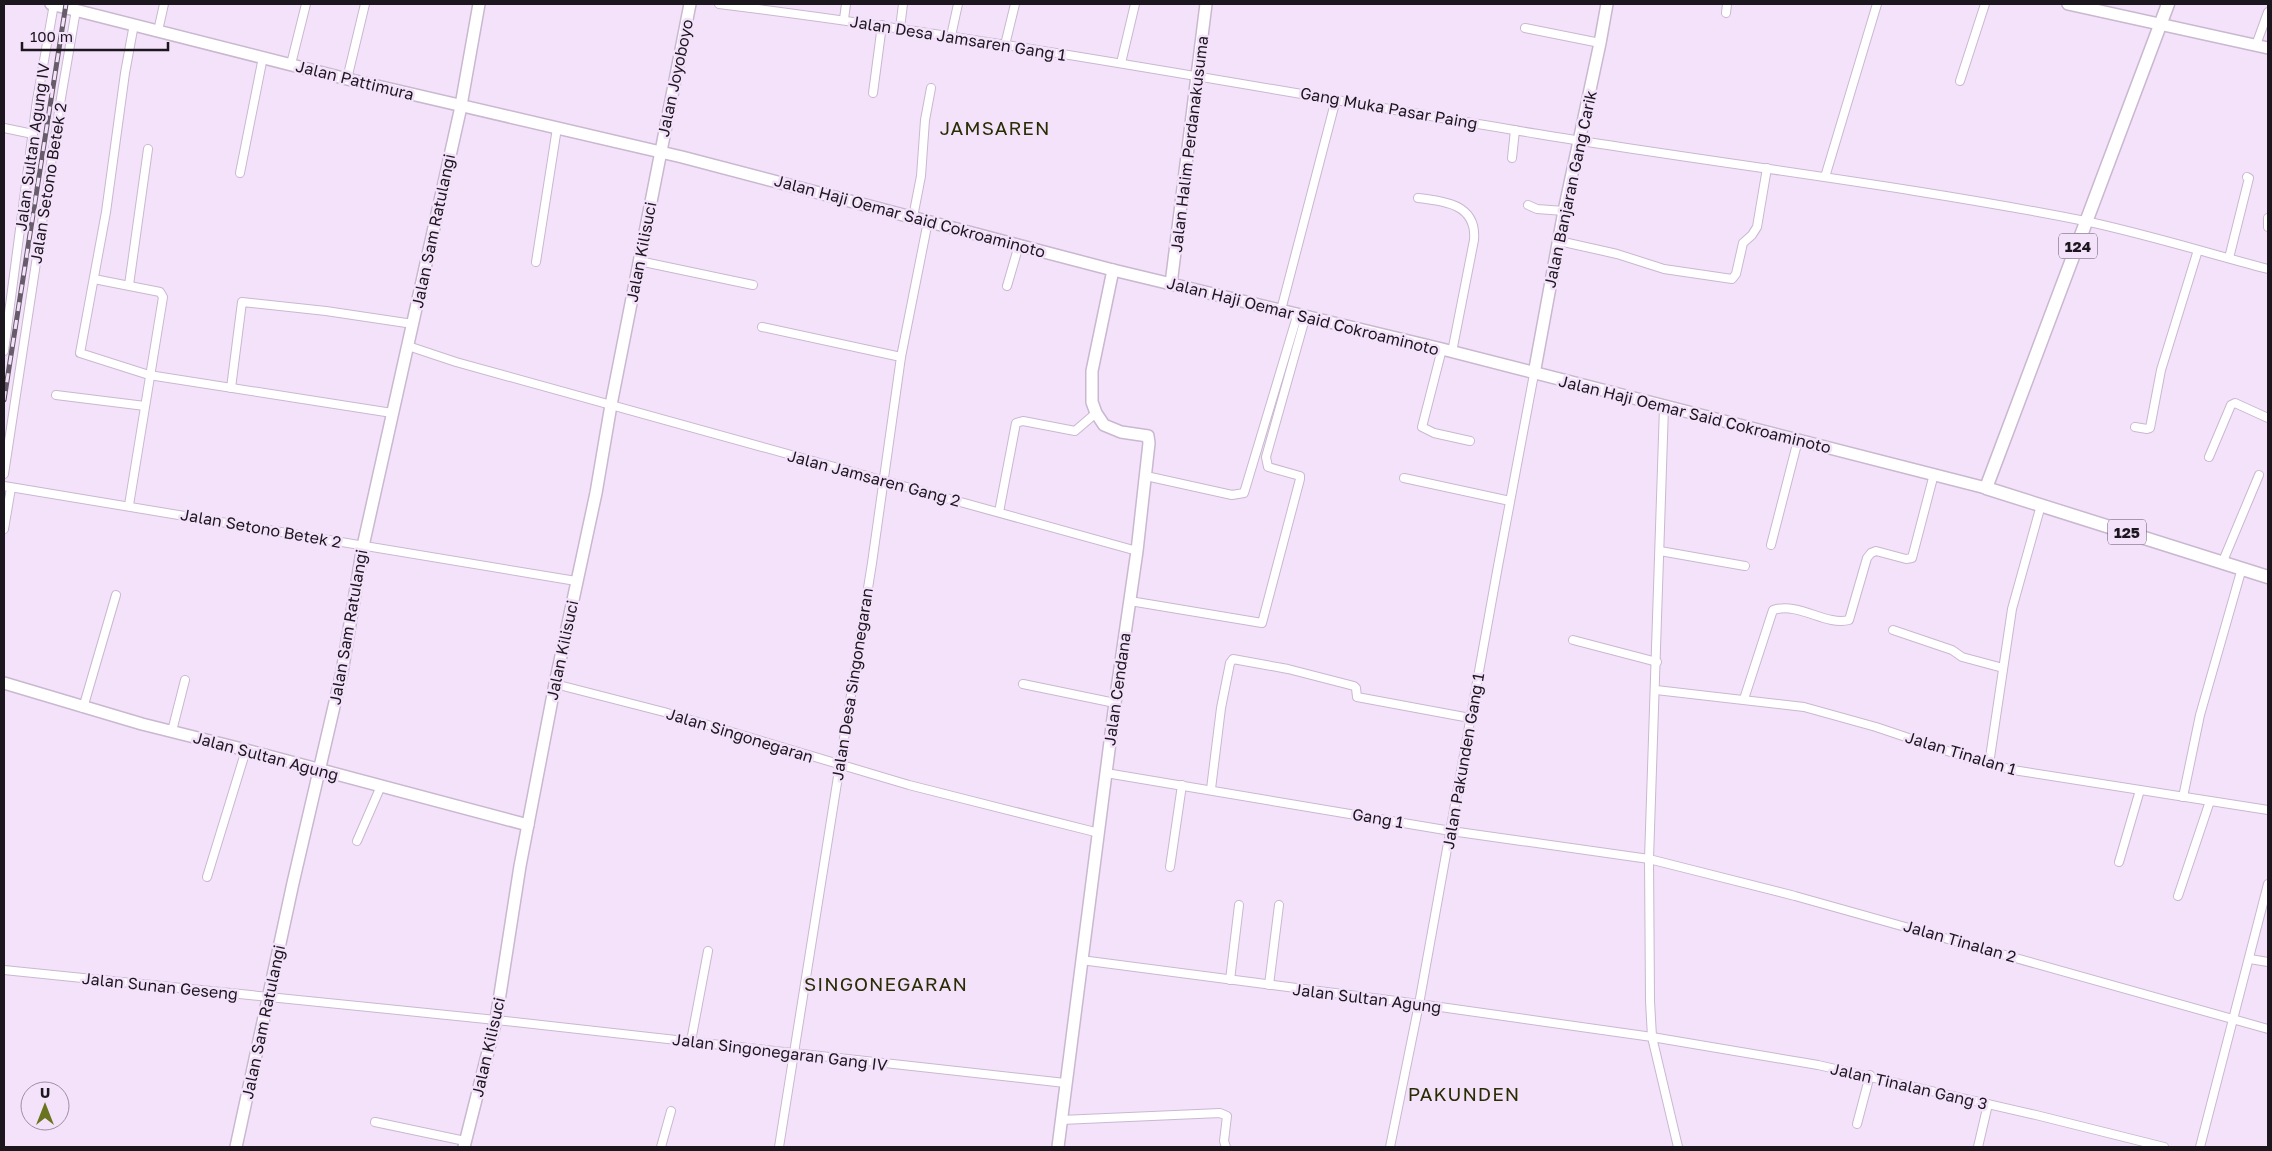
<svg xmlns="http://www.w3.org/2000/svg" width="2272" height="1151" viewBox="0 0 2272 1151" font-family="'Golos Text',sans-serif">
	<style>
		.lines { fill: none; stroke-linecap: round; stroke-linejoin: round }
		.street-casing { stroke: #c9b8d0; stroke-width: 10 }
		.secondary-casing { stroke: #c9b8d0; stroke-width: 14 }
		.primary-casing { stroke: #c9b8d0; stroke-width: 15 }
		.street { stroke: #fff; stroke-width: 8 }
		.secondary { stroke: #fff; stroke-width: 11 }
		.primary { stroke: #fff; stroke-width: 12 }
		.rail-casing { stroke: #665c6a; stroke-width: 5 }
		.rail { stroke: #f4e2fb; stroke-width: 3; stroke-dasharray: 9; stroke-linecap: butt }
		.labels { text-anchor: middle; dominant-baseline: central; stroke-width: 5; stroke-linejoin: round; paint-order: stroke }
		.shield { fill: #f4e2fb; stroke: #5d5360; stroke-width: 1 }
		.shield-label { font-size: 15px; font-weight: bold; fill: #1c161e }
		.street-label { font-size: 16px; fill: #1c161e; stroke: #f4e2fb }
		.quarter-label { font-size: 19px; letter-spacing: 1px; fill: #282d04; stroke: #f4e2fb }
	</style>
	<rect width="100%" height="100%" fill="#f4e2fb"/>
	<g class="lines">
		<!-- street casing -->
		<g class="street-casing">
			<g id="street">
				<path d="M719 4C993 38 1265 89 1538 134 1720 164 1904 185 2085 221 2146 234 2207 253 2268 269"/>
				<polyline points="1726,13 1727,4"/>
				<polyline points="844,19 846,4"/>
				<polyline points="134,24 125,73 106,212 80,353 149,375 392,413"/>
				<polyline points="900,28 903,4"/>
				<polyline points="1525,28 1600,43"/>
				<polyline points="158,31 164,4"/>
				<polyline points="951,36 958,4"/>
				<polyline points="1005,45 1015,4"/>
				<polyline points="2256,45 2268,12"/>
				<polyline points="1121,63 1135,4"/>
				<polyline points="291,64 306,4"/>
				<polyline points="347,79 365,4"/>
				<polyline points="1960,81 1985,4"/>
				<polyline points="873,93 882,25"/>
				<polyline points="4,128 33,134"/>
				<polyline points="1512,158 1515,130"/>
				<polyline points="240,173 263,57"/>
				<polyline points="1825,177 1877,4"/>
				<path d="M1418 198C1446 201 1477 205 1474 240L1452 352"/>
				<polyline points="1528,205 1537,209 1564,211"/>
				<polyline points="913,217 921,176 925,120 931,88"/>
				<polyline points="2268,218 2268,227"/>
				<polyline points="1559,241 1617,254 1664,269 1732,279 1736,274 1743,243 1752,235 1757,227 1767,168"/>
				<polyline points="2229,258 2249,178 2247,177"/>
				<polyline points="639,261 753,285"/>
				<polyline points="536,262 557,128"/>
				<polyline points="94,279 160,292 163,297 129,505"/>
				<polyline points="129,285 148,149"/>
				<polyline points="1007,286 1019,245"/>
				<polyline points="1281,310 1336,99"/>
				<polyline points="762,327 901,357"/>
				<polyline points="408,346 456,362 1137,551"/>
				<polyline points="1442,349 1422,427 1434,433 1470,441"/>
				<polyline points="4,351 37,100 54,4"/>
				<polyline points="231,388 242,302 326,311 413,324"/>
				<polyline points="56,395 145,406"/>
				<polyline points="1664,407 1649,859 1650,1001 1652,1037 1678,1147"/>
				<polyline points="2135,427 2147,429 2150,428 2161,370 2198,250"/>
				<polyline points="2209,457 2231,405 2235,403 2268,418"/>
				<polyline points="4,474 61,98 76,10"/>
				<polyline points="1146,476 1232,495 1244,493 1298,313"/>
				<polyline points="1404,478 1510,501"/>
				<polyline points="4,486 576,581"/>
				<polyline points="999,512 1016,423 1023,421 1075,431 1096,413"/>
				<polyline points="4,529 11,488"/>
				<polyline points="1771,545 1798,440"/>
				<polyline points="1660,551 1745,566"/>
				<polyline points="2223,561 2259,475"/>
				<polyline points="1130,601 1262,623 1300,479 1300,476 1268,467 1266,457 1306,315"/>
				<polyline points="1893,630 1952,650 1962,657 2003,668"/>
				<polyline points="1573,640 1657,662"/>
				<polyline points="555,684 664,712 909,785 1099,833"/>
				<polyline points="1023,684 1115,703"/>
				<polyline points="1656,690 1804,707 1876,727 1971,759 2013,770 2268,810"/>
				<path d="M1744 699 1773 610C1800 602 1825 626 1849 620L1867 558 1871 553 1876 551 1906 559 1912 558 1934 474"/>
				<polyline points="83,708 116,595"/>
				<polyline points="172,731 185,680"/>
				<polyline points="1989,764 2012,609 2041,505"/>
				<polyline points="1106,773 1451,831 1649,859 1795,896 2268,1029"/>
				<polyline points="1211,789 1221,708 1230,663 1233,659 1288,669 1354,686 1356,688 1357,697 1470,718"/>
				<polyline points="2183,797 2200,715 2242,568"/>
				<polyline points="357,841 381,786"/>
				<polyline points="2119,862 2140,790"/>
				<polyline points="1170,867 1182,785"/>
				<polyline points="207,877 246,750"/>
				<polyline points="2178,896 2210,801"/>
				<polyline points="2250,959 2268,962"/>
				<polyline points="1081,960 1419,1004 1652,1037 1818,1065 2036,1115 2164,1147"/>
				<polyline points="4,970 496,1020 1065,1083"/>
				<polyline points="1230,980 1239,905"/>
				<polyline points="1269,985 1279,905"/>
				<polyline points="691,1041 708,951"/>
				<polyline points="1061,1120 1220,1113 1227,1116 1224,1141 1226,1147"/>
				<polyline points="375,1122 465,1141"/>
				<polyline points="1857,1124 1870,1075"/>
				<polyline points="661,1147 671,1111"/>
				<polyline points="779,1147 872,563 901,357 928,221"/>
				<polyline points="1390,1147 1419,1004 1498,566 1534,374"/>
				<polyline points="1978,1147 1988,1104"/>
				<polyline points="2200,1147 2268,884"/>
			</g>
		</g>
		<!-- secondary casing -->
		<g class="secondary-casing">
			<g id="secondary">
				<polyline points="51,4 347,79 682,157 1113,270 1442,349 1986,488"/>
				<polyline points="2068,4 2268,48"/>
				<polyline points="1171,284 1206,4"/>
				<polyline points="1534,374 1564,211 1600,43 1607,4"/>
				<polyline points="4,683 142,724 246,750 528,825"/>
				<polyline points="236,1147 293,883 342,672 363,546 460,111 479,4"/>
				<polyline points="464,1147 496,1020 520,866 555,684 596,493 611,405 690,4"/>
				<polyline points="1058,1147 1115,703 1137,551 1149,443 1148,436 1121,432 1104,425 1096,413 1092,402 1092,371 1113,270"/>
			</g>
		</g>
		<!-- primary casing -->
		<g class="primary-casing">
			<polyline id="primary" points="2168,4 1986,488 2268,577"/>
		</g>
		<!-- street -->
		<use href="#street" class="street"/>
		<!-- secondary -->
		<use href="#secondary" class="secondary"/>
		<!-- primary -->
		<use href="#primary" class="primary"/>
		<!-- rail casing -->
		<g class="rail-casing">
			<polyline id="rail" points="4,400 66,4"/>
		</g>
		<!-- rail -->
		<use href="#rail" class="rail"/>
	</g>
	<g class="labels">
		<!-- shield labels -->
		<g class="shield">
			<rect x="2059" y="233.5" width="38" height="25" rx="4"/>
			<rect x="2108" y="519.5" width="38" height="25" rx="4"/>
		</g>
		<g class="shield-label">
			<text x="2078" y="246">124</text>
			<text x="2127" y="532">125</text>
		</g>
		<!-- street labels -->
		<g class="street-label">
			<text transform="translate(958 38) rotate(9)">Jalan Desa Jamsaren Gang 1</text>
			<text transform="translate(675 78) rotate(-78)">Jalan Joyoboyo</text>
			<text transform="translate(355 80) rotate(14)">Jalan Pattimura</text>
			<text transform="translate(1389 108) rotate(10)">Gang Muka Pasar Paing</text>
			<text transform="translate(1189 144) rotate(-83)">Jalan Halim Perdanakusuma</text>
			<text transform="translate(32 147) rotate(-82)">Jalan Sultan Agung IV</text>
			<text transform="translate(48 183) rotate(-81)">Jalan Setono Betek 2</text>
			<text transform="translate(1570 189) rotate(-78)">Jalan Banjaran Gang Carik</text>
			<text transform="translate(910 216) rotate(15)">Jalan Haji Oemar Said Cokroaminoto</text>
			<text transform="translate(433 231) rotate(-78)">Jalan Sam Ratulangi</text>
			<text transform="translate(641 252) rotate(-79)">Jalan Kilisuci</text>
			<text transform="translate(1303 316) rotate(14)">Jalan Haji Oemar Said Cokroaminoto</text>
			<text transform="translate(1695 414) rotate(14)">Jalan Haji Oemar Said Cokroaminoto</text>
			<text transform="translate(874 478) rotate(15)">Jalan Jamsaren Gang 2</text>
			<text transform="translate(261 528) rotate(10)">Jalan Setono Betek 2</text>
			<text transform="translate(348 627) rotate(-80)">Jalan Sam Ratulangi</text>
			<text transform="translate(562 650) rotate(-78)">Jalan Kilisuci</text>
			<text transform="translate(852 684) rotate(-81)">Jalan Desa Singonegaran</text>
			<text transform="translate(1117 689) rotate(-82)">Jalan Cendana</text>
			<text transform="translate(740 735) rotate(17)">Jalan Singonegaran</text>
			<text transform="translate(1961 753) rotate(17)">Jalan Tinalan 1</text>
			<text transform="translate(266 756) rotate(15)">Jalan Sultan Agung</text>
			<text transform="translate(1463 761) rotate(-80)">Jalan Pakunden Gang 1</text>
			<text transform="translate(1378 818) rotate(10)">Gang 1</text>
			<text transform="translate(1960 941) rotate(16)">Jalan Tinalan 2</text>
			<text transform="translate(160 986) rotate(6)">Jalan Sunan Geseng</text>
			<text transform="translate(1367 998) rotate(7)">Jalan Sultan Agung</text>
			<text transform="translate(263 1022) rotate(-78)">Jalan Sam Ratulangi</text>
			<text transform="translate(488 1047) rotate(-77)">Jalan Kilisuci</text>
			<text transform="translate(780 1052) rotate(7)">Jalan Singonegaran Gang IV</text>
			<text transform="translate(1909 1086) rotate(13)">Jalan Tinalan Gang 3</text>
		</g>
		<!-- quarter labels -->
		<g class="quarter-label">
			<text x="995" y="127">JAMSAREN</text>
			<text x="886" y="983">SINGONEGARAN</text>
			<text x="1464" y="1093">PAKUNDEN</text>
		</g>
	</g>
	<!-- border -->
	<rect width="2272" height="1151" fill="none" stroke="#1c161e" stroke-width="10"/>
	<!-- north arrow -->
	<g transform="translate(45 1106)"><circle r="24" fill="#f4e2fb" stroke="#9e90a3"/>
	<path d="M0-4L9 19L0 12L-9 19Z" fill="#6a741e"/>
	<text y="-8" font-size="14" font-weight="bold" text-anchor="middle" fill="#1c161e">U</text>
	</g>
	<!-- scale -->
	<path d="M22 42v8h146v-8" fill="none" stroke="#1c161e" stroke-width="2.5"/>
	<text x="30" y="42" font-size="15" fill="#1c161e" stroke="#f4e2fb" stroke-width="4" paint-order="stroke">100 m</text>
</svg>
